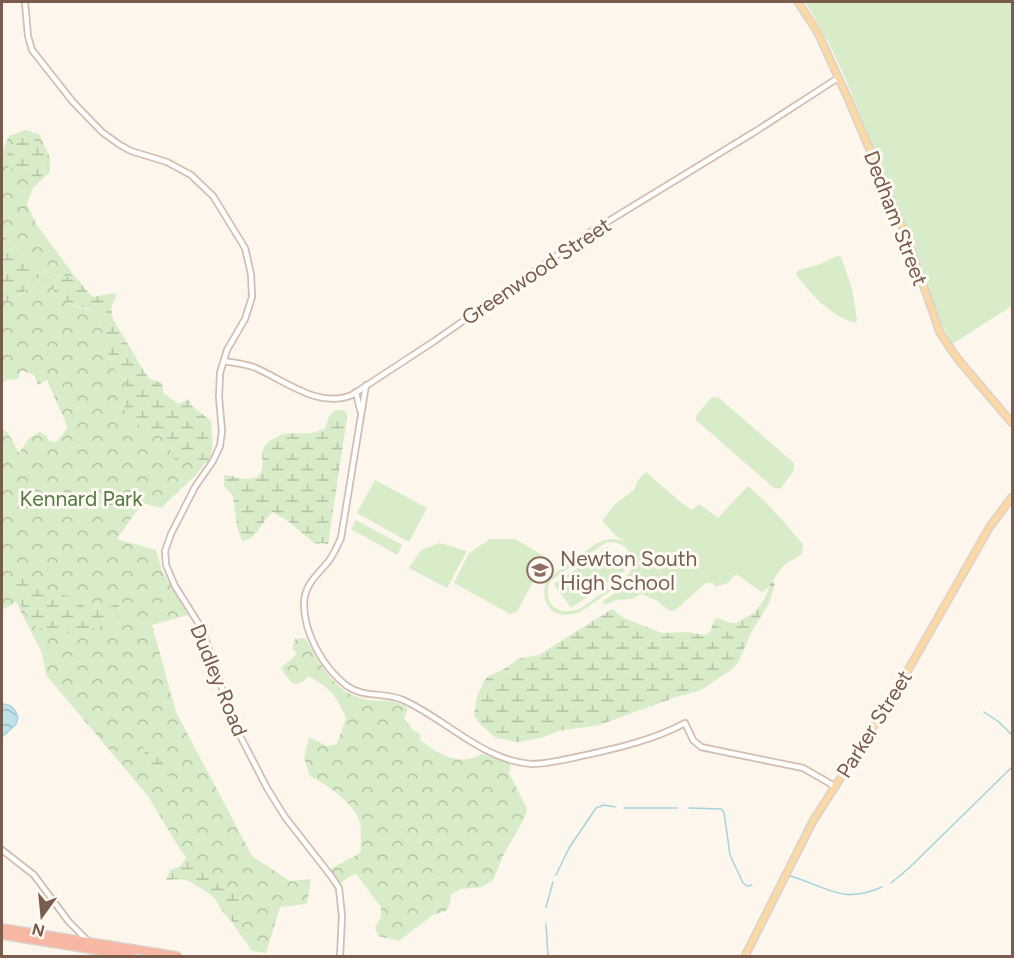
<svg xmlns="http://www.w3.org/2000/svg" width="1014" height="958" viewBox="0 0 1014 958" font-family="Figtree,sans-serif">
	<style>
		.green { fill: #d8ecc9; fill-rule: evenodd }
		.forest { fill: url(#forest-crowns) }
		.wetland { fill: url(#wetland-marsh) }
		.water { fill: url(#water-waves); stroke: #a5d3da; stroke-width: 1.5 }
		.lines { fill: none; stroke-linecap: round; stroke-linejoin: round }
		.stream { stroke: #a5d3da; stroke-width: 1.5 }
		.minor-casing { stroke: #d1beb0; stroke-width: 8 }
		.major-casing { stroke: #dad1cd; stroke-width: 9 }
		.highway-casing { stroke: #dad1cd; stroke-width: 10 }
		.minor { stroke: #fff; stroke-width: 4.5 }
		.major { stroke: #fbd9a5; stroke-width: 6 }
		.highway { stroke: #f7b7a3; stroke-width: 7 }
		.labels { text-anchor: middle; dominant-baseline: central; stroke-width: 6; stroke-linejoin: round; paint-order: stroke }
		.street-label { font-size: 21px; fill: #7a5c4d; stroke: #fffaf3 }
		.park-label { font-size: 21px; fill: #537a41; stroke: #fffaf3 }
		.education-label { font-size: 21px; fill: #785e54; stroke: #fffaf3; text-anchor: start }
	</style>
	<defs>
		<pattern id="forest-crowns" width="20" height="18" patternUnits="userSpaceOnUse" patternTransform="scale(1.5)"><rect width="20" height="18" fill="#d8ecc9"/><path d="M2 6a3 3 0 1 1 6 0M12 15a3 3 0 1 1 6 0" fill="none" stroke="#b4c2a5"/></pattern>
		<pattern id="wetland-marsh" width="20" height="14" patternUnits="userSpaceOnUse" patternTransform="scale(1.5)"><rect width="20" height="14" fill="#d8ecc9"/><path d="M1 5h8M5 5V1M11 12h8M15 12V8" fill="none" stroke="#b4c2a5"/></pattern>
		<pattern id="water-waves" width="16" height="10" patternUnits="userSpaceOnUse" patternTransform="scale(1.5)"><rect width="16" height="10" fill="#bfe3e8"/><path d="M0 5q4-4 8 0t8 0" fill="none" stroke="#a0bbbe"/></pattern>
	</defs>
	<rect width="100%" height="100%" fill="#fdf6ec"/>
	<!-- green -->
	<g class="green">
		<path d="M805 2H1012V306L952 344C934 314 927 279 914 247 905 224 894 202 885 180 863 122 839 53 805 2Z"/>
		<path d="M837 256 841 257 852 289 857 320 855 323C831 316 810 294 796 274L798 270 818 265Z"/>
		<polygon points="714,397 719,398 794,463 794,470 781,488 775,489 696,420 696,416 711,398"/>
		<path d="M646 472 678 500 692 510 699 504 718 518 748 486C769 503 785 524 803 544L802 554 784 565 766 590 762 592 736 574 728 583 716 587 713 583H706L674 611H669L656 600 641 594 632 599 616 600 605 605 602 602 628 583 632 576 582 611C557 623 537 606 547 579L597 543C607 538 614 538 624 541L616 536 602 521 615 504 634 490 638 480ZM607 542C626 541 637 555 630 573L581 608C559 618 541 604 550 581Z"/>
		<polygon points="375,480 427,508 409,542 357,513"/>
		<polygon points="356,520 402,545 397,555 351,529"/>
		<polygon points="490,539 515,539 546,557 517,612 510,614 454,583 469,553"/>
		<polygon points="440,543 467,551 447,588 409,568 421,550"/>
		<polygon points="608,547 625,571 571,608 554,584"/>
	</g>
	<!-- forest -->
	<g class="forest">
		<polygon points="25,130 39,134 50,158 50,172 33,188 27,204 37,225 76,278 58,276 36,268 14,248 2,233 2,151 9,136"/>
		<path d="M38 278C52 283 58 298 71 305 80 310 93 307 100 317 113 338 99 362 126 381 127 390 124 401 126 410 130 430 159 427 171 442V451L197 458 205 463 196 475 161 508 142 503 117 539 156 550 162 571 188 615 152 625 176 712 252 856 290 881 311 879 307 904 280 907 266 953 252 951 178 846 148 796 46 675 42 653 16 602 2 610V428L8 433 19 453 29 438 40 432 46 435 49 441 56 442 68 428 47 380 38 385 34 375 23 371 20 372 18 379 6 380 2 384V303L23 293 33 280Z"/>
		<path d="M305 638C319 662 334 692 363 699 378 703 396 697 408 709L404 718 413 730 421 735 419 739C437 753 459 768 482 754L511 764 509 773 527 809 525 817 504 854 493 880 482 887 461 889 451 894 450 904 446 911 433 915 399 941 378 936 375 927 381 917V907L356 874 348 877 339 885 330 870C340 862 351 859 361 852 360 843 362 832 360 823 356 804 326 784 310 776L304 758 309 737 327 746 337 744 346 718C337 696 329 687 308 676 295 692 289 681 281 668L297 654 292 648 295 639Z"/>
	</g>
	<!-- wetland -->
	<g class="wetland">
		<path d="M29 135C38 144 51 159 47 172L36 180H32L23 171 9 168C3 152 13 139 29 135Z"/>
		<path d="M2 233C16 253 34 268 57 276 62 278 70 275 75 277 80 279 85 292 94 297L112 293 117 294 111 308 113 319 145 373 150 379 162 383 164 394 179 404 189 399 192 406 211 421C212 434 215 452 207 463H203L197 458C175 462 174 467 171 442 159 427 130 430 125 410 123 401 127 390 126 381 98 360 114 339 100 317 93 306 77 309 66 302 55 296 51 283 38 278L33 280 23 293 2 303Z"/>
		<path d="M336 410H344L347 414V418L328 544 322 543 315 544 288 521 273 512C261 520 258 540 242 541L237 527 233 496 224 486V475C232 475 239 479 247 479 270 479 259 458 264 447 267 441 274 439 279 436 292 429 306 439 325 428L329 416Z"/>
		<polygon points="19,578 23,578 40,590 74,597 88,610 97,610 125,602 131,605 130,608 118,614 110,624 76,632 50,635 43,629 36,627 24,611 15,589 16,579"/>
		<polygon points="771,582 775,583 770,601 751,633 738,663 730,671 699,691 682,695 599,725 558,731 544,737 518,742 496,738 481,725 474,716 477,696 485,680 489,676 506,668 518,659 539,655 612,609 624,618 662,633 688,632 705,635 710,632 715,619 718,618 730,623 736,623 755,612 765,598"/>
		<path d="M144 744 158 749 161 764 170 778 168 784C148 778 149 762 142 746Z"/>
		<path d="M187 857 195 861 208 878 218 871 223 878V885L237 892C241 902 243 914 238 923 226 921 222 910 216 900 213 896 210 894 205 891 188 880 186 878 166 880L170 870 179 867Z"/>
	</g>
	<!-- water -->
	<path class="water" d="M2 704C11 704 16 710 18 718L16 724 2 737Z"/>
	<g class="lines">
		<!-- stream -->
		<g class="stream">
			<polyline points="984,712 999,722 1012,735"/>
			<polyline points="624,808 677,808"/>
			<polyline points="689,808 721,809 724,812 730,855 743,883 747,886 752,885"/>
			<polyline points="556,875 569,848 596,808 604,805 615,807"/>
			<path d="M790 876C826 886 841 905 882 887"/>
			<polyline points="891,883 909,868 1012,767"/>
			<polyline points="546,907 553,882"/>
			<polyline points="546,924 548,956"/>
		</g>
		<!-- minor casing -->
		<g class="minor-casing">
			<g id="minor">
				<polyline points="25,2 28,36 32,50 73,102 102,132 120,145 131,151 167,162 191,175 213,196 245,248 251,274 252,297 245,319 227,350 220,373 219,397 222,431 220,446 213,461 195,487 171,534 165,551 166,565 175,586 202,629 234,724 267,788 285,817 331,876 339,888 342,916 340,956"/>
				<path d="M224 361C234 363 246 364 256 368 285 381 319 409 352 395L433 342 589 233 756 131 838 78"/>
				<path d="M366 385 341 538C337 547 334 554 328 562 317 575 304 585 304 604 304 633 323 668 347 686 364 698 385 692 403 700 446 719 483 761 532 764 547 764 563 760 577 757 613 749 652 741 685 723L693 740 701 747 803 768 831 784 834 788"/>
				<polyline points="356,392 360,410"/>
				<polyline points="2,850 34,875 69,922 87,940"/>
			</g>
		</g>
		<!-- major casing -->
		<g class="major-casing">
			<g id="major">
				<polyline points="798,2 817,31 850,103 908,241 940,333 957,358 1012,423"/>
				<polyline points="745,956 813,821 895,693 989,528 1012,497"/>
			</g>
		</g>
		<!-- highway casing -->
		<g class="highway-casing">
			<g id="highway">
				<polyline points="2,928 177,956"/>
				<polyline points="2,935 132,956"/>
			</g>
		</g>
		<!-- minor -->
		<use href="#minor" class="minor"/>
		<!-- major -->
		<use href="#major" class="major"/>
		<!-- highway -->
		<use href="#highway" class="highway"/>
	</g>
	<!-- icons -->
	<defs>
		<g id="school-ring" transform="scale(1.35)"><circle r="9.5" fill="#fffaf3" stroke="#8d6e63" stroke-width="1.5"/><path d="M0-5L7-2L0 1L-7-2ZM-4 1L0 2.5L4 1V4Q0 6-4 4Z" fill="#8d6e63"/></g>
	</defs>
	<g fill-rule="evenodd">
		<use href="#school-ring" x="540" y="570"/>
	</g>
	<g class="labels">
		<!-- street labels -->
		<g class="street-label">
			<text transform="translate(896 218) rotate(69)">Dedham Street</text>
			<text transform="translate(536 271) rotate(-34)">Greenwood Street</text>
			<text transform="translate(219 680) rotate(68)">Dudley Road</text>
			<text transform="translate(874 724) rotate(-58)">Parker Street</text>
		</g>
		<!-- park labels -->
		<g class="park-label">
			<text x="81" y="498">Kennard Park</text>
		</g>
		<!-- education labels -->
		<g class="education-label">
			<text x="560" y="558">Newton South<tspan x="560" dy="24">High School</tspan></text>
		</g>
	</g>
	<!-- border -->
	<rect width="1014" height="958" fill="none" stroke="#7a5c4d" stroke-width="6"/>
	<!-- north arrow -->
	<g transform="translate(42 916) rotate(195)" stroke="#fffaf3" stroke-width="4.5" paint-order="stroke">
	<path d="M0-4.5L10 22L0 15L-10 22Z" fill="#7a5c4d"/>
	<text y="-9" font-size="16" font-weight="bold" text-anchor="middle" fill="#7a5c4d">N</text>
	</g>
</svg>
